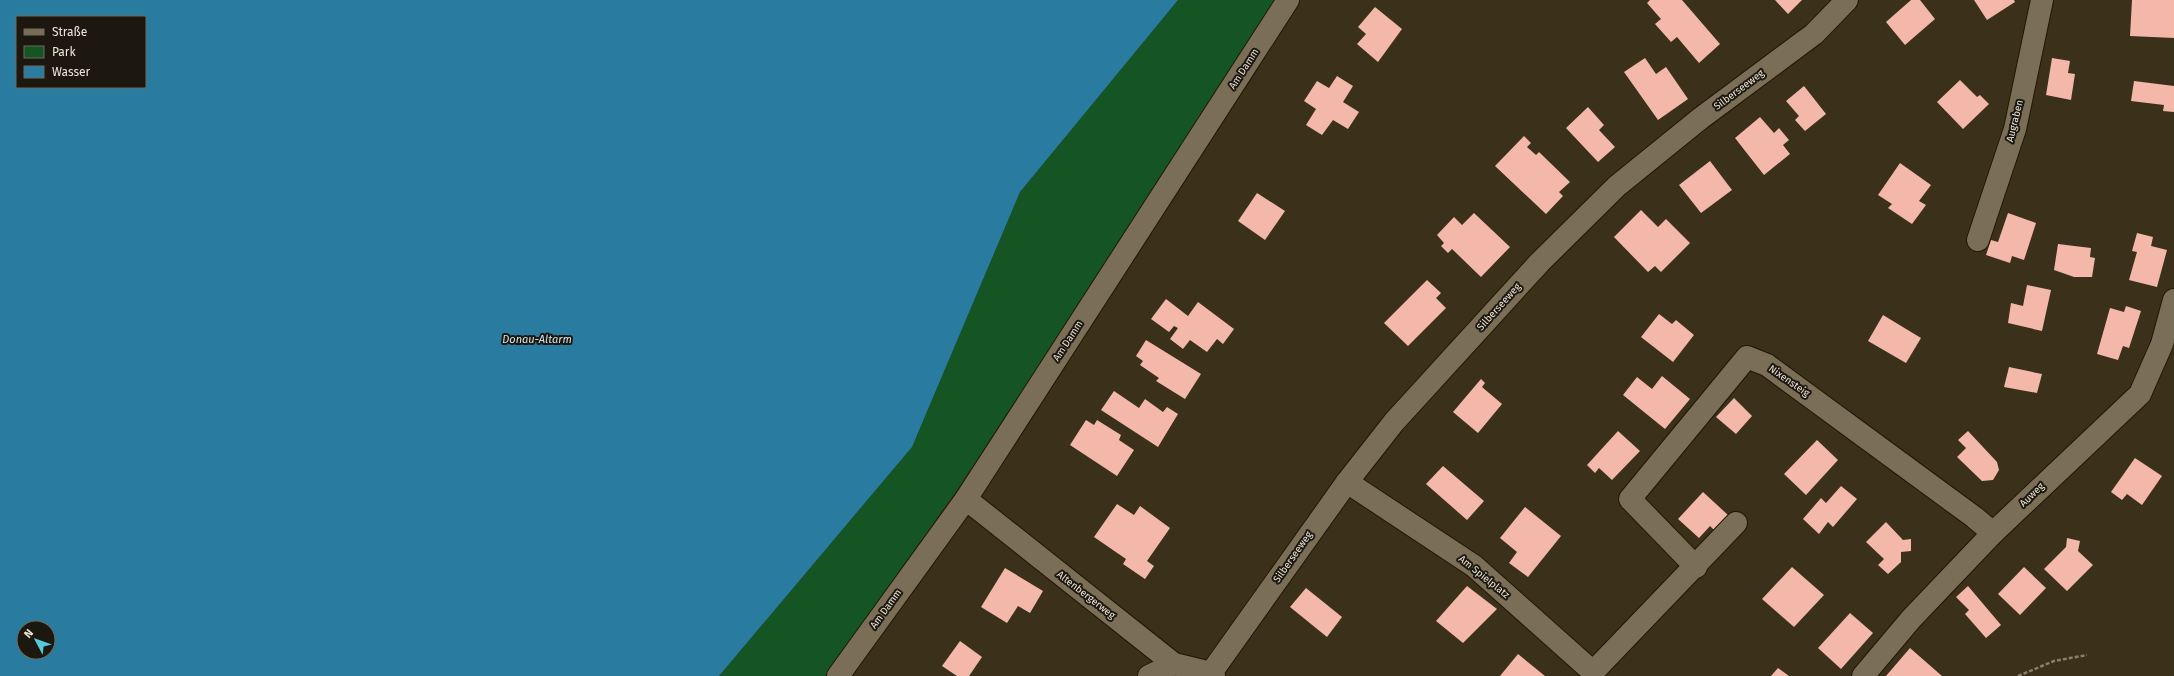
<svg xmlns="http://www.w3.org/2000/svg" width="2174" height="676" viewBox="0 0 2174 676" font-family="'Fira Sans',sans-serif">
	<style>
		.green { fill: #155524 }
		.water { fill: #297ba0; fill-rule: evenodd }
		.building { fill: #f3b8a9 }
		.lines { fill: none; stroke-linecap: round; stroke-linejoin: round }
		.minor-casing { stroke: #221703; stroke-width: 24 }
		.path { stroke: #877e6b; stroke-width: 2.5; stroke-dasharray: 4 2; stroke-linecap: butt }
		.minor { stroke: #7b6e57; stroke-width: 22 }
		.labels { text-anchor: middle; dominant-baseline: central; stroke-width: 4; stroke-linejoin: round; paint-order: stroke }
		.street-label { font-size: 10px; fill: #ede6d8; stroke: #1d180f }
		.water-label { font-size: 11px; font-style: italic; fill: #cee5f2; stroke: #1d180f }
	</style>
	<rect width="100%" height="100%" fill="#3b301a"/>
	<!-- green -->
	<polygon class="green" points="1178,0 1279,0 957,490 825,676 719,676 912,447 1020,192"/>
	<!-- water -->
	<path class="water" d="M0 0H1178L1020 192 912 447 719 676H0ZM17 17H145V87H17ZM24 628H48V652H24Z"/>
	<!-- building -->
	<g class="building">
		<polygon points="1650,0 1682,0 1720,44 1699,63 1677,37 1671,42 1655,24 1661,19 1647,3"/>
		<polygon points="1775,0 1802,0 1788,14"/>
		<polygon points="1911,0 1920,0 1935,19 1905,45 1886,22"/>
		<polygon points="1974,0 2014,0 2015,2 1987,20"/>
		<polygon points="2132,0 2174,0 2174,38 2130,36"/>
		<polygon points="1375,7 1402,29 1378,62 1357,44 1366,34 1358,27"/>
		<polygon points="1645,58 1656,74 1666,67 1688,99 1658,120 1624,72"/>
		<polygon points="2052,58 2070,61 2068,73 2075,74 2071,100 2046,95"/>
		<polygon points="1337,76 1353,86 1343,102 1359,112 1348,129 1333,120 1322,135 1306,125 1316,109 1304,101 1317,81 1329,88"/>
		<polygon points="1960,80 1977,97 1980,95 1989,104 1963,129 1937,102"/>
		<polygon points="2134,81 2174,86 2174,112 2163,111 2164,105 2131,101"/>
		<polygon points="1804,86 1826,114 1805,131 1795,120 1799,116 1786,101"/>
		<polygon points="1588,107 1604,125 1599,130 1615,147 1598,162 1566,128"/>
		<polygon points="1760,117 1774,133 1779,128 1789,140 1783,145 1790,154 1764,175 1735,138"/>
		<polygon points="1524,136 1531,143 1527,147 1536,155 1539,152 1570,182 1559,192 1563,196 1546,214 1495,166"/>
		<polygon points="1710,161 1732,190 1701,213 1679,185"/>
		<polygon points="1900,163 1931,185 1919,201 1926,205 1912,224 1888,208 1892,204 1878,195"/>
		<polygon points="1257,193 1285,211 1265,240 1238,221"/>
		<polygon points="1641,210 1658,227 1666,219 1690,243 1661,272 1655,266 1648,272 1614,237"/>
		<polygon points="1474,213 1510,247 1481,277 1452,249 1448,253 1441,246 1444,243 1437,235 1454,217 1462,225"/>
		<polygon points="2008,213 2036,223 2024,260 2012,256 2010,263 1986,255 1991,240 1998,242"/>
		<polygon points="2137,233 2153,237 2151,246 2167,250 2157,287 2129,280 2137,252 2132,251"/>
		<polygon points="2058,244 2091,248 2090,257 2095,258 2092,277 2074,277 2054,270"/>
		<polygon points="1427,280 1441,293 1436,298 1446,308 1408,346 1384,323"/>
		<polygon points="2027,285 2051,290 2042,331 2008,323 2011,303 2023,306"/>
		<polygon points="1166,299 1188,316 1198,302 1234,329 1223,344 1217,339 1207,352 1190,340 1183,349 1170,339 1178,328 1174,326 1169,332 1151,319"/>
		<polygon points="2126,306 2141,311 2129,348 2123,346 2118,360 2097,354 2110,308 2124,312"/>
		<polygon points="1659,314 1672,324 1676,320 1694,335 1673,362 1641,337"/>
		<polygon points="1883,315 1921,338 1906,363 1868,341"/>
		<polygon points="1146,340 1201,374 1185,399 1156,381 1159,378 1140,365 1143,361 1136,356"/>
		<polygon points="2009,367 2042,374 2037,393 2004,387"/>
		<polygon points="1662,376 1690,399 1665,429 1623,395 1637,377 1652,389"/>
		<polygon points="1481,379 1485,383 1482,387 1502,404 1478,433 1453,412"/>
		<polygon points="1114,391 1139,408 1145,399 1163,412 1167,407 1178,414 1158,447 1101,410"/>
		<polygon points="1734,398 1752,416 1736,434 1716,417"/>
		<polygon points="1086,420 1094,425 1097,420 1121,435 1119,440 1134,450 1117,476 1070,445"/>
		<polygon points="1618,431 1640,451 1612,480 1599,468 1595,473 1587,465"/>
		<polygon points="1968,431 1997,462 1999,470 1993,480 1982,481 1957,457 1966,448 1958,440"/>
		<polygon points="1817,440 1838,460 1806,495 1784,474"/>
		<polygon points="2135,458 2162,476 2142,505 2127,494 2122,500 2111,492"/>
		<polygon points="1443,466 1484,501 1467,520 1426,484"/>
		<polygon points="1841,486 1857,499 1833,527 1828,522 1819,534 1803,519 1821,498 1826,503"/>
		<polygon points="1703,492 1728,515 1714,530 1710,526 1699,538 1678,519"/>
		<polygon points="1117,504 1134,515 1140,506 1170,528 1147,561 1154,566 1145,579 1123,564 1126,559 1094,537"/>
		<polygon points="1525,507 1561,536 1528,577 1509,563 1517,552 1500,538"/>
		<polygon points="1886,522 1903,540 1911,539 1911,551 1901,552 1901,562 1888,574 1878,565 1884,559 1866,542"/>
		<polygon points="2067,538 2080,541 2078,551 2093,565 2067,591 2044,569 2066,547"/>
		<polygon points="1792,567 1824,595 1794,627 1762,599"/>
		<polygon points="2024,567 2046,588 2020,615 1998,594"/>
		<polygon points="1005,568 1043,591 1030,613 1018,606 1007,623 981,607"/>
		<polygon points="1467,586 1497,609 1463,643 1436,621"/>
		<polygon points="1968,586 2001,625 1986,638 1965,614 1969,610 1956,597"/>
		<polygon points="1306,588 1342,617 1327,637 1290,607"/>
		<polygon points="1850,613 1873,633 1841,669 1818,648"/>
		<polygon points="960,641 982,657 969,676 957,676 942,666"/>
		<polygon points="1910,648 1942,676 1886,676"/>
		<polygon points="1518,654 1545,676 1500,676"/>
		<polygon points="1778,668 1789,676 1771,676"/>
	</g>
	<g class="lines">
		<!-- minor casing -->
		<g class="minor-casing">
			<g id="minor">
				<polyline points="1978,240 2015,129 2042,0"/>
				<polyline points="1347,482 1474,566 1593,672 1736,523"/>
				<polyline points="966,499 1174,664 1211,673 1214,676"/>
				<polyline points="1696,567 1630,499 1747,357 1767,365 1974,517 1993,533"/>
				<polyline points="1211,673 1347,482 1394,422 1540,262 1617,186 1701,118 1814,34 1847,0"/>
				<polyline points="838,676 966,499 1288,0"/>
				<polyline points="1149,676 1174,664"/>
				<polyline points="1863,676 1911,619 1993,533 2140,394 2162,344 2174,300"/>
			</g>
		</g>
		<!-- path -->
		<polyline class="path" points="2018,676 2054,661 2087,655"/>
		<!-- minor -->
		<use href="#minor" class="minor"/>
	</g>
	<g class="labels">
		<!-- street labels -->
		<g class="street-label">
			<text transform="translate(1244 69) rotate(-57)">Am Damm</text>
			<text transform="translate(1739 90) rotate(-37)">Silberseeweg</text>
			<text transform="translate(2015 121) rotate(-76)">Augraben</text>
			<text transform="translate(1499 307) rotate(-48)">Silberseeweg</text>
			<text transform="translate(1068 341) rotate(-57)">Am Damm</text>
			<text transform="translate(1789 381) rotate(35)">Nixensteig</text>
			<text transform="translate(2032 495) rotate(-44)">Auweg</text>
			<text transform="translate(1293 557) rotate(-55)">Silberseeweg</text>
			<text transform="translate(1484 577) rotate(39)">Am Spielplatz</text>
			<text transform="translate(1086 595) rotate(38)">Altenbergerweg</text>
			<text transform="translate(886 609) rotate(-54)">Am Damm</text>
		</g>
		<!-- water labels -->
		<g class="water-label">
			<text x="537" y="339">Donau-Altarm</text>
		</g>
	</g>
	<!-- legend -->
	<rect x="16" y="16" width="130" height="72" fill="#1d180f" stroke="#706a5f"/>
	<rect x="24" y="29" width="20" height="6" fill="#7b6e57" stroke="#706a5f"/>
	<text x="52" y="36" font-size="12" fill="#ede6d8">Straße</text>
	<rect x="24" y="46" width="20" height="12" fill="#155524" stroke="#706a5f"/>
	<text x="52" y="56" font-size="12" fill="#ede6d8">Park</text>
	<rect x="24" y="66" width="20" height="12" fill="#297ba0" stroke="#706a5f"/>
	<text x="52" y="76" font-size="12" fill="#ede6d8">Wasser</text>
	<!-- north arrow -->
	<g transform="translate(36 640) rotate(311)"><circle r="19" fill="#1d180f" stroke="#706a5f"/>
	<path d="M0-3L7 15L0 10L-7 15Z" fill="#53cbda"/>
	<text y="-6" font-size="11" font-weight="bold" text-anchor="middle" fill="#ede6d8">N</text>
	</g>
</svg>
